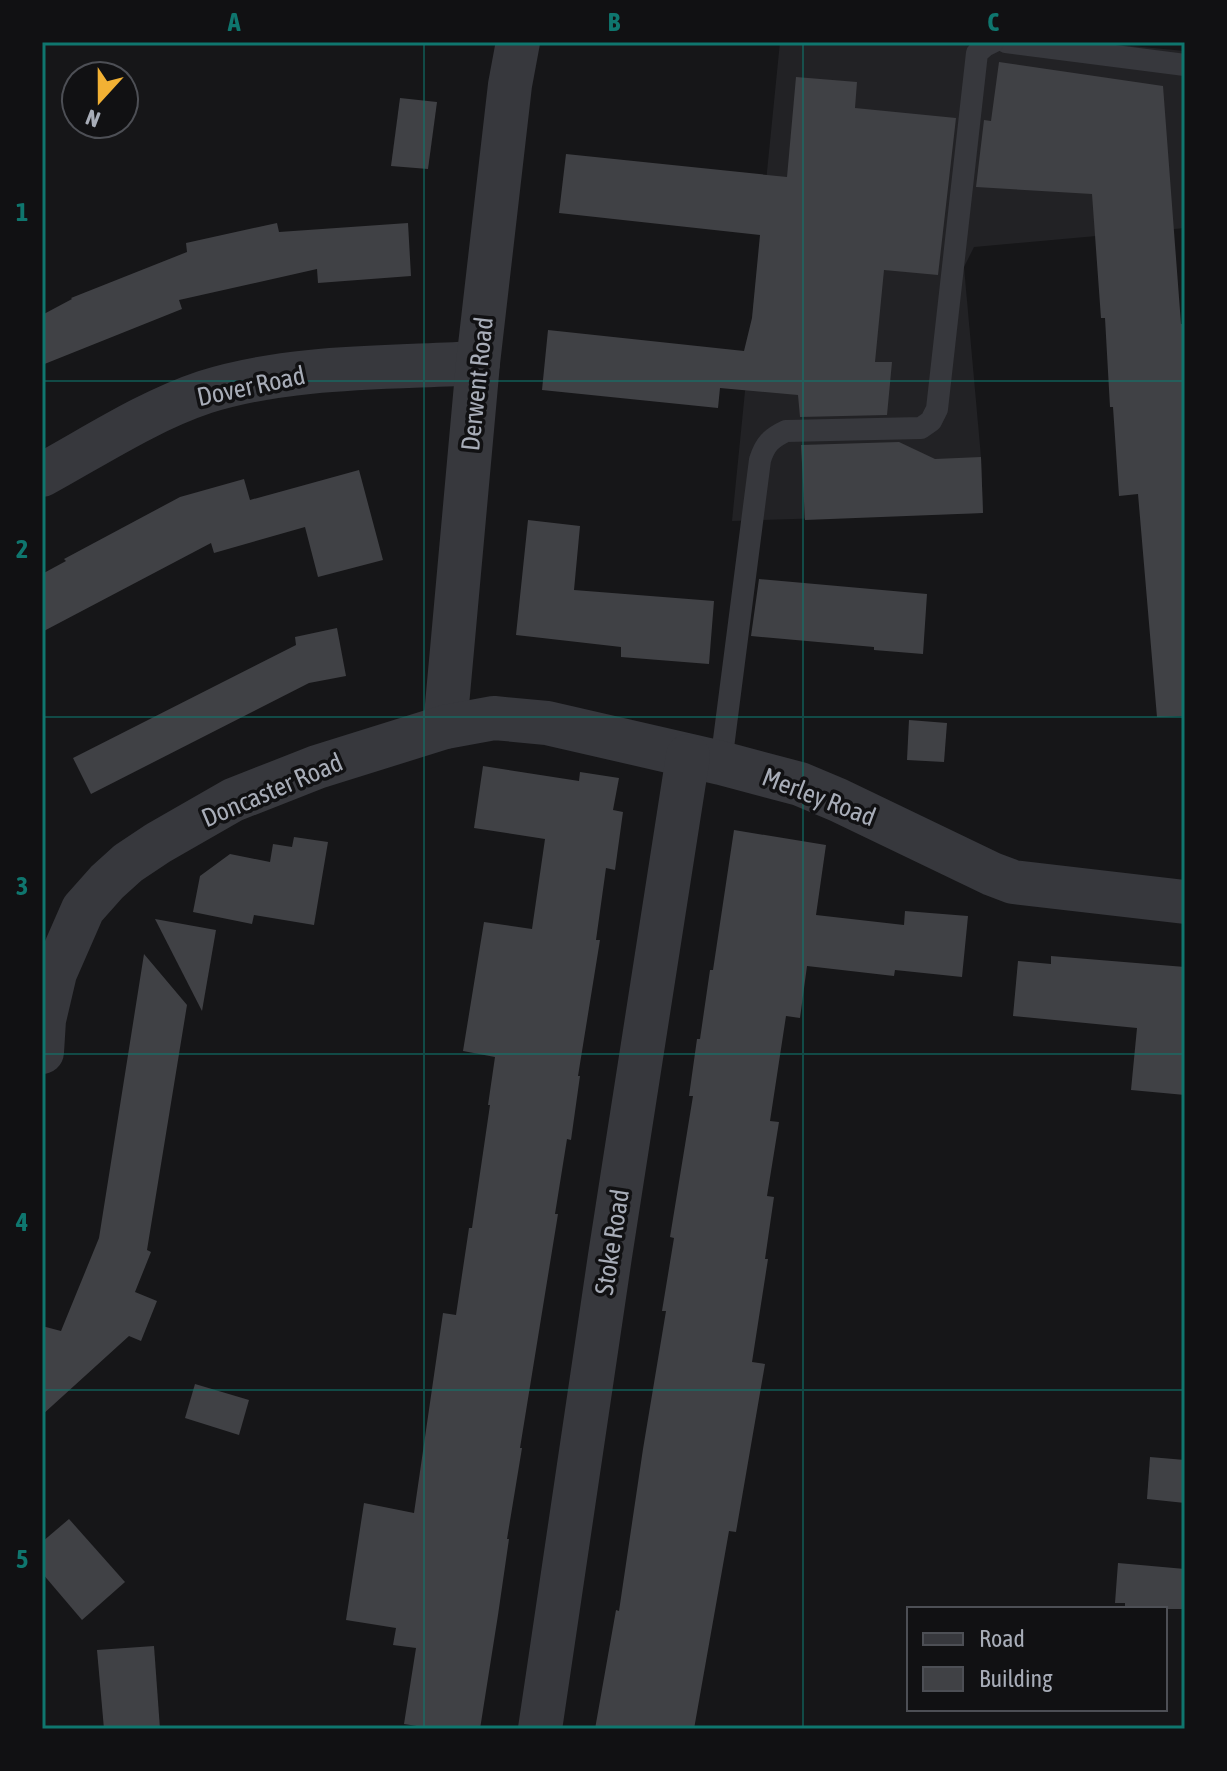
<svg xmlns="http://www.w3.org/2000/svg" width="1227" height="1771" viewBox="0 0 1227 1771" font-family="'Asap Condensed',sans-serif">
	<style>
		.built { fill: #222225 }
		.building { fill: #404145 }
		.lines { fill: none; stroke-linecap: round; stroke-linejoin: round }
		.service { stroke: #37383d; stroke-width: 22 }
		.minor { stroke: #37383d; stroke-width: 44 }
		.grid { fill: none; stroke: #0f766e; stroke-width: 2; stroke-opacity: 0.55 }
		.labels { text-anchor: middle; dominant-baseline: central; stroke-width: 7; stroke-linejoin: round; paint-order: stroke }
		.street-label { font-size: 26px; fill: #a8adb8; stroke: #111113 }
		.neatline { fill: none; stroke: #0f766e; stroke-width: 3 }
		.grid-label { font-size: 26px; text-anchor: middle; font-weight: bold; fill: #0f766e }
	</style>
	<rect width="100%" height="100%" fill="#161618"/>
	<!-- built -->
	<polygon class="built" points="780,42 1089,42 1185,51 1185,228 974,247 964,267 981,457 983,513 732,521"/>
	<!-- building -->
	<g class="building">
		<polygon points="999,62 1163,86 1181,324 1185,324 1185,716 1157,717 1138,494 1119,496 1113,407 1110,407 1105,318 1101,318 1092,194 976,187 984,120 991,121"/>
		<polygon points="796,77 857,82 855,108 956,118 938,275 884,270 875,362 892,362 887,415 800,417 798,395 720,388 718,408 542,390 548,330 744,351 752,318 760,235 559,213 566,154 787,177"/>
		<polygon points="400,98 437,102 428,169 391,166"/>
		<polygon points="277,223 279,232 408,223 411,276 318,283 317,269 179,300 182,309 42,365 42,315 72,299 71,298 187,252 186,243"/>
		<polygon points="899,442 935,459 981,457 983,513 805,520 801,445"/>
		<polygon points="359,470 383,560 318,577 305,527 214,553 211,543 42,632 42,574 66,561 64,559 180,497 244,479 250,500"/>
		<polygon points="528,520 580,526 574,590 714,601 709,664 621,657 621,647 516,635"/>
		<polygon points="759,579 927,594 923,654 874,650 874,647 751,636"/>
		<polygon points="337,628 346,676 309,683 91,794 73,758 296,645 295,637"/>
		<polygon points="909,720 947,723 944,762 907,760"/>
		<polygon points="483,766 579,781 580,772 619,778 613,810 623,812 615,870 606,868 596,940 600,940 578,1076 580,1076 571,1140 567,1139 555,1214 558,1214 520,1448 522,1448 507,1539 509,1539 498,1615 480,1729 436,1729 404,1724 416,1648 393,1645 396,1628 346,1620 364,1503 414,1513 443,1313 456,1315 469,1228 472,1228 490,1105 488,1105 495,1057 463,1051 484,922 532,929 545,839 474,828"/>
		<polygon points="734,830 826,845 816,915 904,925 905,911 968,916 962,977 895,970 894,976 807,966 800,1018 786,1016 770,1121 779,1122 767,1196 774,1197 765,1259 768,1259 752,1362 765,1364 736,1532 729,1531 694,1729 595,1729 616,1610 619,1611 643,1449 666,1311 662,1311 674,1238 670,1237 693,1096 689,1096 697,1039 700,1039 710,970 713,970"/>
		<polygon points="294,837 328,842 314,925 254,915 252,924 193,912 200,876 230,854 270,862 273,844 292,847"/>
		<polygon points="155,919 216,930 202,1011"/>
		<polygon points="144,954 187,1005 147,1250 151,1252 135,1292 157,1301 141,1341 129,1336 42,1415 42,1326 61,1331 99,1238"/>
		<polygon points="1051,956 1185,967 1185,1095 1131,1090 1137,1028 1013,1016 1018,961 1051,964"/>
		<polygon points="195,1384 249,1400 239,1435 185,1418"/>
		<polygon points="1150,1457 1185,1460 1185,1503 1147,1499"/>
		<polygon points="69,1519 125,1582 82,1620 42,1573 42,1542"/>
		<polygon points="1118,1563 1185,1569 1185,1609 1125,1609 1125,1603 1115,1603"/>
		<polygon points="154,1646 160,1729 104,1729 97,1650"/>
	</g>
	<g class="lines">
		<!-- service -->
		<g class="service">
			<polyline points="1006,42 1185,65"/>
			<path d="M721 763 760 460C765 444 771 438 786 431L921 428 931 421 937 409 977 53 985 46 993 42"/>
		</g>
		<!-- minor -->
		<g class="minor">
			<path d="M42 475C95 446 148 411 205 392 291 365 389 368 478 363"/>
			<polyline points="445,727 478,363 510,85 518,42"/>
			<polyline points="42,1052 44,1020 55,973 83,909 107,882 128,863 158,843 233,800 317,767 445,727 494,718 547,723 721,763 800,784 838,800 992,874 1013,882 1185,902"/>
			<polyline points="540,1729 610,1256 688,756"/>
		</g>
	</g>
	<!-- grid -->
	<path class="grid" d="M424 42V1729M803 42V1729M42 381H1185M42 717H1185M42 1054H1185M42 1390H1185"/>
	<g class="labels">
		<!-- street labels -->
		<g class="street-label">
			<text transform="translate(477 384) rotate(-84)">Derwent Road</text>
			<text transform="translate(251 386) rotate(-12)">Dover Road</text>
			<text transform="translate(272 790) rotate(-23)">Doncaster Road</text>
			<text transform="translate(819 797) rotate(21)">Merley Road</text>
			<text transform="translate(612 1242) rotate(-81)">Stoke Road</text>
		</g>
	</g>
	<!-- border -->
	<rect width="1227" height="1771" fill="none" stroke="#111113" stroke-width="88"/>
	<!-- legend -->
	<rect x="907" y="1607" width="260" height="104" fill="#111113" stroke="#4d4f55" stroke-width="2"/>
	<rect x="923" y="1633" width="40" height="12" fill="#37383d" stroke="#4d4f55" stroke-width="2"/>
	<text x="979" y="1647" font-size="24" fill="#a8adb8">Road</text>
	<rect x="923" y="1667" width="40" height="24" fill="#404145" stroke="#4d4f55" stroke-width="2"/>
	<text x="979" y="1687" font-size="24" fill="#a8adb8">Building</text>
	<!-- north arrow -->
	<g transform="translate(100 100) rotate(201)"><circle r="38" fill="#111113" stroke="#4d4f55" stroke-width="2"/>
	<path d="M0-6L14 30L0 20L-14 30Z" fill="#f2b134"/>
	<text y="-12" font-size="22" font-weight="bold" text-anchor="middle" fill="#a8adb8">N</text>
	</g>
	<rect x="44" y="44" width="1139" height="1683" class="neatline"/>
	<g class="grid-label">
		<text x="234" y="31">A</text>
		<text x="614" y="31">B</text>
		<text x="993" y="31">C</text>
		<text x="22" y="221">1</text>
		<text x="22" y="558">2</text>
		<text x="22" y="895">3</text>
		<text x="22" y="1231">4</text>
		<text x="22" y="1568">5</text>
	</g>
</svg>
